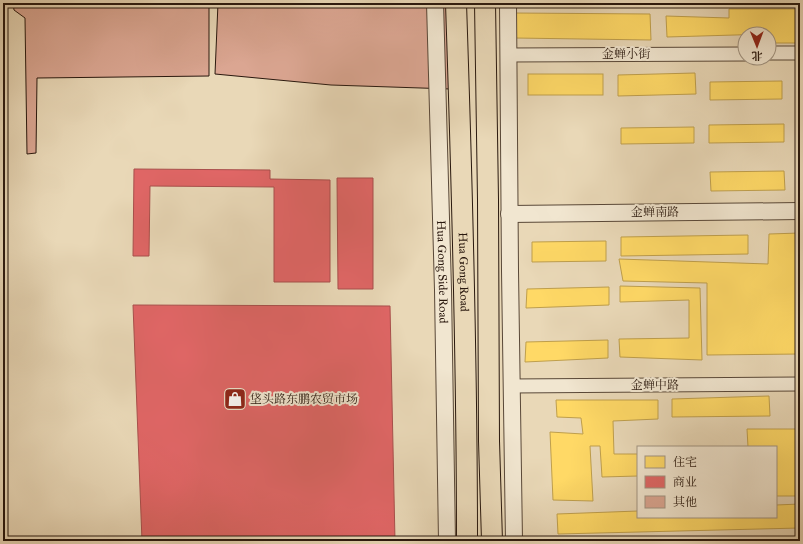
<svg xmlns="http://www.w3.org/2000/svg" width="803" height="544" viewBox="0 0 803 544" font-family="'IM FELL Great Primer','Noto Serif SC',serif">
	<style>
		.homes { fill: #ffd966; stroke: #bf9f4c }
		.shops { fill: #e06666; stroke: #a94f4c }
		.building { fill: #dba692; stroke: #29180e }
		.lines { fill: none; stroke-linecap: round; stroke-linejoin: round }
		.minor-casing { stroke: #594838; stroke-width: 15 }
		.tertiary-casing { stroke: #594838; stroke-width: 18 }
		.primary-casing { stroke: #29180e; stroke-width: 22 }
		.minor { stroke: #f1e6d0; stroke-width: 13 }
		.tertiary { stroke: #f1e6d0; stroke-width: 16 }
		.primary { stroke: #e9d8b7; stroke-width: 20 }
		.labels { text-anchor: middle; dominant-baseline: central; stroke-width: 4; stroke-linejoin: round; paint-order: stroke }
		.street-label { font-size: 12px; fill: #29180e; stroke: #f1e6d0 }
		.poi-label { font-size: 12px; fill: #29180e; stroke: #f1e6d0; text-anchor: start }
	</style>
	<rect width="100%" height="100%" fill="#e9d8b7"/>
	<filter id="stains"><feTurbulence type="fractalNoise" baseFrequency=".005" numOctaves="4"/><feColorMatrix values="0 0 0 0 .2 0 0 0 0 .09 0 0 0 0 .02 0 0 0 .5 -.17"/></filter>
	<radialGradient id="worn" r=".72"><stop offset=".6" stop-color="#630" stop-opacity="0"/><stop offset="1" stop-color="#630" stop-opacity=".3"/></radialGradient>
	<!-- homes -->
	<g class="homes">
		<polygon points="729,9 800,9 800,43 769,43 769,34 667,37 666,16 729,18"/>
		<polygon points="515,13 650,14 651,40 515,38"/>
		<polygon points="695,73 696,94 618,96 618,75"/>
		<rect x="528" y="74" width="75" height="21"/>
		<polygon points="782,81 782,99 710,100 710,82"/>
		<polygon points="784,124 784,142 709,143 709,125"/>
		<polygon points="694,127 694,143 621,144 621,128"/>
		<polygon points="784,171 785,190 711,191 710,172"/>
		<polygon points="800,233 800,354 707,355 707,283 623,281 619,259 768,264 769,234"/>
		<polygon points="748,235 748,254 621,256 621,237"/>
		<polygon points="606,241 606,261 532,262 532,242"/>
		<polygon points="620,286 700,288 702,360 620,357 619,339 689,338 689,300 620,302"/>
		<polygon points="609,287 609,305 526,308 527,289"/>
		<polygon points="608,340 608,358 525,362 526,342"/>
		<polygon points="769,396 770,416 672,417 672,399"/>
		<polygon points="556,400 658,400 658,419 613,421 614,454 638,454 638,476 602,477 600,446 590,446 593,501 553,500 550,432 583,434 581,418 557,417"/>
		<polygon points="747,429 800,429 800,496 776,496 776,447 748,447"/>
		<polygon points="800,504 800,528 558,534 557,514 638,511 638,517 776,517 776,505"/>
	</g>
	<!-- shops -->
	<g class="shops">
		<polygon points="134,169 270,170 270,179 330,180 330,282 274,282 274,187 150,186 149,256 133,256"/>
		<polygon points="337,178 373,178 373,289 338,289"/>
		<polygon points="133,305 390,306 395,541 142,541"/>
	</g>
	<!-- building -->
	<g class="building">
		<polygon points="13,3 209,3 209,76 37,78 36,153 27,154 25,18 14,10"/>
		<polygon points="218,3 450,3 451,89 331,85 215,74"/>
	</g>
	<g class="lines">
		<!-- minor casing -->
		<g class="minor-casing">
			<g id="minor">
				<polyline points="769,53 800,53"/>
				<polyline points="508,55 745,54"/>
				<polyline points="511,386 800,384"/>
			</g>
		</g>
		<!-- tertiary casing -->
		<g class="tertiary-casing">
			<g id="tertiary">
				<path id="s1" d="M435 3 443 290 447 541"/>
				<polyline points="508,3 510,271 514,541"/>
				<polyline points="509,214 800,211"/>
			</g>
		</g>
		<!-- primary casing -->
		<g class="primary-casing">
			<g id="primary">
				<path id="s2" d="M456 3C462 182 467 362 467 541"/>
				<polyline points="485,3 488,200 489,441 492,541"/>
			</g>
		</g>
		<!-- minor -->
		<use href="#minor" class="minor"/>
		<!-- tertiary -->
		<use href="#tertiary" class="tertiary"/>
		<!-- primary -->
		<use href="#primary" class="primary"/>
	</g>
	<!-- icons -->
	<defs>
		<g id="shop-square" transform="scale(1.15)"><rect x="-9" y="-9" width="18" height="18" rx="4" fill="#8f2418" stroke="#f1e6d0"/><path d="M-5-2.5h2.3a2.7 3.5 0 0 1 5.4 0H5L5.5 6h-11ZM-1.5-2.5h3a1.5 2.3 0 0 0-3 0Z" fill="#fff"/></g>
	</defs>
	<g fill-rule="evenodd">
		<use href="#shop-square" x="235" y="399"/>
	</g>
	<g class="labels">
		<!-- street labels -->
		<g class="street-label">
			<text x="626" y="54">金蝉小街</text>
			<text x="655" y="212">金蝉南路</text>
			<text stroke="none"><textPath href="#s1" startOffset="269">Hua Gong Side Road</textPath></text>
			<text stroke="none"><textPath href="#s2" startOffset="269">Hua Gong Road</textPath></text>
			<text x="655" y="385">金蝉中路</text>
		</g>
		<!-- poi labels -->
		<g class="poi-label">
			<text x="250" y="399">垡头路东鹏农贸市场</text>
		</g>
	</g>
	<!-- margin -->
	<rect width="803" height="544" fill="none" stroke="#e9d8b7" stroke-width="16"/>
	<rect x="4" y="4" width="795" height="536" fill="none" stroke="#29180e" stroke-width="2"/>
	<rect x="8" y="8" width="787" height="528" fill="none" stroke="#29180e"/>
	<!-- legend -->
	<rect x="637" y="446" width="140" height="72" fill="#f1e6d0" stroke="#a19482"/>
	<rect x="645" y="456" width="20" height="12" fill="#ffd966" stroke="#a19482"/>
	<text x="673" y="466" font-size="12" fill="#29180e">住宅</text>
	<rect x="645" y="476" width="20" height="12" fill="#e06666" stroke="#a19482"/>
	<text x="673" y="486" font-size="12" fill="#29180e">商业</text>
	<rect x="645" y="496" width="20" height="12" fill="#dba692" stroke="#a19482"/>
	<text x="673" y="506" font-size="12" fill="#29180e">其他</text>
	<!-- north arrow -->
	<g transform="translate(757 46) rotate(179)"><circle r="19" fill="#f1e6d0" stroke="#a19482"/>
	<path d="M0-3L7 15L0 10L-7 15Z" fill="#8f2418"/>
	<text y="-6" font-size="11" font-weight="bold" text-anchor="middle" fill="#29180e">北</text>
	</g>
	<rect width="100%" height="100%" filter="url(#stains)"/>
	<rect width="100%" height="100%" fill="url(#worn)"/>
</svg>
